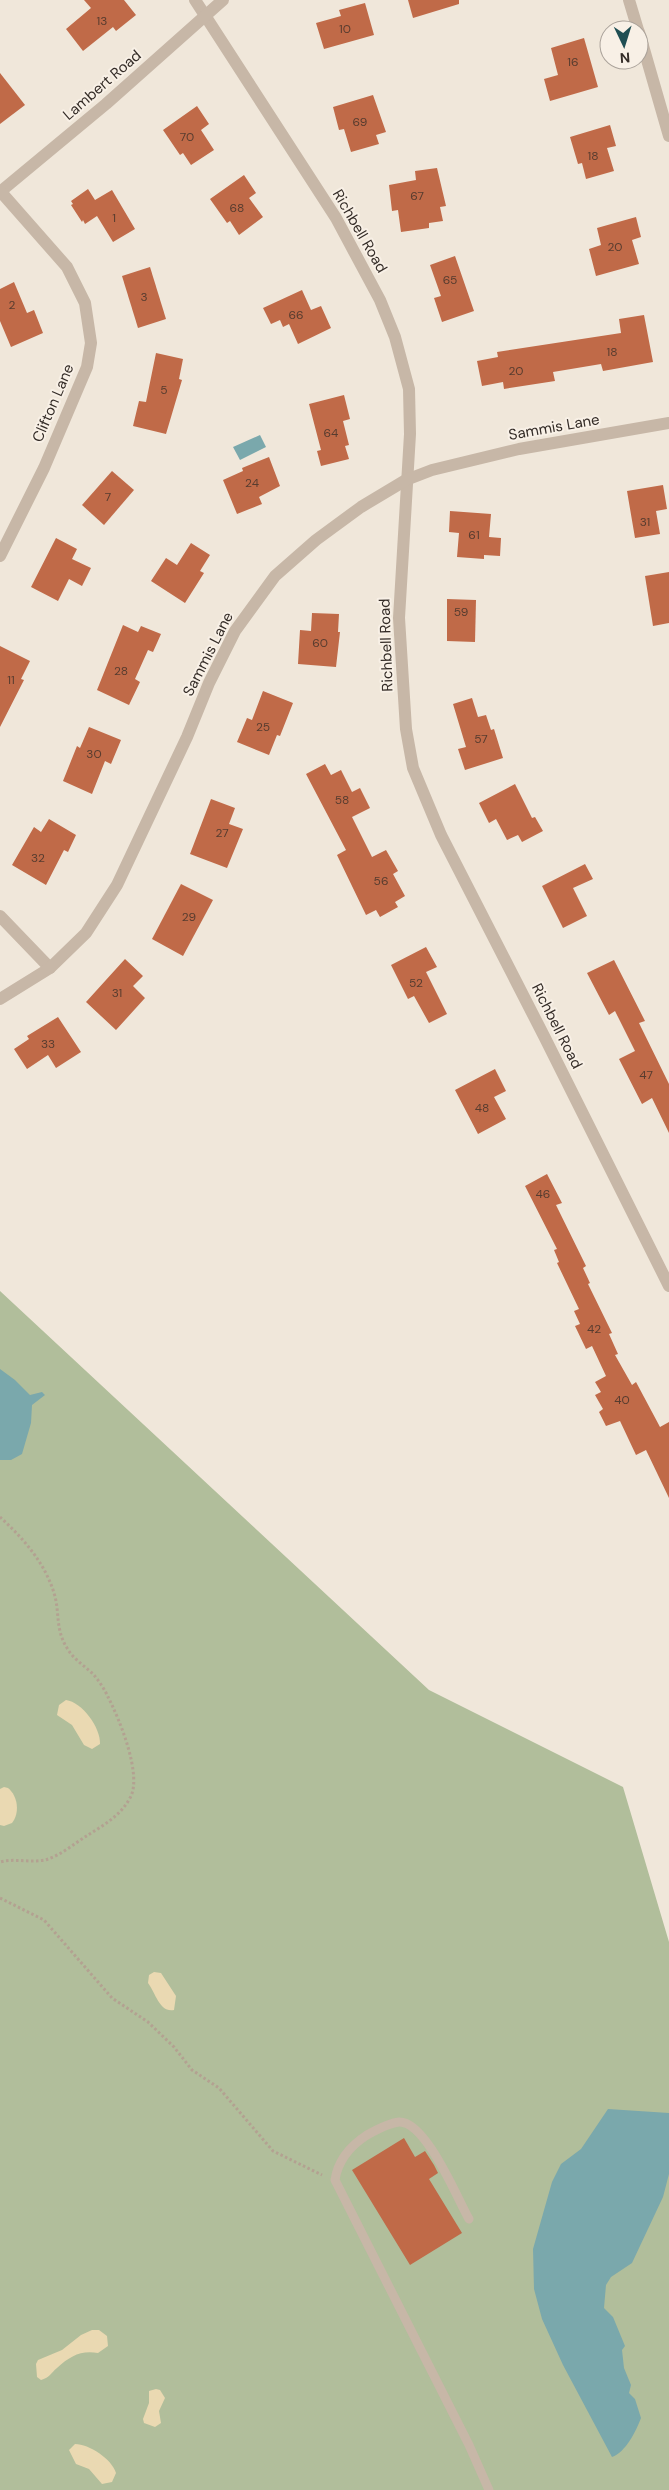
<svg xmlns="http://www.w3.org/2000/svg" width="669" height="2490" viewBox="0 0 669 2490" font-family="'DM Sans',sans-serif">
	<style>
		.green { fill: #b1be9b }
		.sand { fill: #ead9b2 }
		.water { fill: #7aa8ac }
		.building { fill: #c06a48 }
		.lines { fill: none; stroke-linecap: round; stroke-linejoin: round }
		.path { stroke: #b3a191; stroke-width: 3; stroke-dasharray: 2.5 2.5; stroke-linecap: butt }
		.service { stroke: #c7b7a7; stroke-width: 9 }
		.minor { stroke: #c7b7a7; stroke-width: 12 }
		.labels { text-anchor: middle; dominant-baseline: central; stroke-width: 4; stroke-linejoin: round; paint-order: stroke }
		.number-label { font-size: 12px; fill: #573c2f }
		.street-label { font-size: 15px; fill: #342c27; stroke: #f8f0e6 }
	</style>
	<rect width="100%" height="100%" fill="#f0e7da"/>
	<!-- green -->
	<polygon class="green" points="0,1291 429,1690 623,1787 669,1942 669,2490 0,2490"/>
	<!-- sand -->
	<g class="sand">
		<path d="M66 1700C82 1702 101 1728 100 1744L92 1749 84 1745 72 1725 57 1715 59 1705Z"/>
		<path d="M4 1787 8 1788C18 1796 20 1813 12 1823L4 1826 0 1825V1789Z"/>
		<path d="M154 1972 161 1973 176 1996 174 2010C160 2013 156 1994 148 1983L149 1975Z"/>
		<path d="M92 2330H99L107 2336 108 2346 98 2353C81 2350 70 2356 57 2368 51 2373 49 2378 41 2380L37 2377 36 2364 38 2360 62 2350 81 2335Z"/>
		<polygon points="156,2389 160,2390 165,2398 159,2411 161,2423 155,2427 144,2423 143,2419 149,2403 149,2391"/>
		<path d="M75 2444C89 2444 112 2459 116 2473L112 2482 102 2484 89 2469 76 2464 69 2450Z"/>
	</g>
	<!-- water -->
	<g class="water">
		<polygon points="260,435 266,447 240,460 233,447"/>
		<polygon points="0,1369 15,1380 30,1395 42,1392 45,1395 32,1405 31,1423 22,1454 11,1460 0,1460"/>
		<path d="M608 2109 669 2113V2174L663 2197 632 2263 611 2277 606 2285 604 2308 613 2317 625 2346 622 2350 624 2368 631 2385 629 2393 635 2399 641 2418C636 2431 626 2452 612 2457L563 2365 542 2319 534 2289 533 2249 552 2182 561 2164 581 2149Z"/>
	</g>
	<!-- building -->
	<g class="building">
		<polygon points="84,0 124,0 136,15 116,31 113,27 83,51 66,29 91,8"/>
		<polygon points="408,0 459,0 459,4 413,18"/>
		<polygon points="365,3 374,35 324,49 316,23 341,16 339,10"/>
		<polygon points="584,38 598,87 550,101 544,79 558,75 551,48"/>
		<polygon points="0,73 25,105 0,124"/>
		<polygon points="373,95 386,132 376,135 379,144 351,152 344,129 339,130 333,107"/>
		<polygon points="197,106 209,124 201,130 214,150 191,165 183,153 180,155 163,130"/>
		<polygon points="610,125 616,146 607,148 614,171 586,179 582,163 578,164 570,137"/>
		<polygon points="437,168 446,206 440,207 443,221 429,223 429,228 401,232 398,210 392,211 389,185 416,180 415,171"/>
		<polygon points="244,175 256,193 249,198 263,217 239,235 230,221 227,223 210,199"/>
		<polygon points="88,189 95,200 112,190 135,229 113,242 97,216 85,224 83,220 82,222 71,205 73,204 71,201"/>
		<polygon points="636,217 641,237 632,240 639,264 596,276 589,249 601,245 597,228"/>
		<polygon points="455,256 474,311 442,322 434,298 441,296 430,265"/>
		<polygon points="150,267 166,319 138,328 122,276"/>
		<polygon points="14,282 27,313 34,310 43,333 11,347 0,321 0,289"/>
		<polygon points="302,290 311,310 321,306 331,328 298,344 289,324 283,327 280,320 271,324 263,308"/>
		<polygon points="644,315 653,362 603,371 601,364 553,372 555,381 504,389 503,382 482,386 477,361 498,357 497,352 621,333 619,319"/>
		<polygon points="156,353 183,359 179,379 182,380 166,434 133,426 139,401 146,402"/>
		<polygon points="344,395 350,419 343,421 349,445 345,446 349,459 321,466 317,451 321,450 309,404"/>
		<polygon points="269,457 280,486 259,497 262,504 237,514 223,480 243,471 242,468"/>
		<polygon points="112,471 134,490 104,525 82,505"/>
		<polygon points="663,485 667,509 656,511 660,534 635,538 627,491"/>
		<polygon points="450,511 491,514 489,537 501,538 500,556 484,555 484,559 457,557 459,533 449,532"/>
		<polygon points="56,538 77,549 72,559 91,568 82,586 69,579 58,601 31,587"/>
		<polygon points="191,543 210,555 200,571 204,573 185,603 151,581 166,558 177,565"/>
		<polygon points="669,572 669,623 653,626 645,576"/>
		<polygon points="447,599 476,600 475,642 447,641"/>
		<polygon points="312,613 339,614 338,632 340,632 336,667 298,664 300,630 311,631"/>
		<polygon points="123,625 138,632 141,626 161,634 153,652 148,650 135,679 140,682 129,705 97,690"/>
		<polygon points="0,646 30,661 21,679 24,680 0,727"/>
		<polygon points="263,691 293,703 280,736 277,735 269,755 237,742 247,718 252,720"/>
		<polygon points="472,698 478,717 486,715 491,730 494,729 503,758 465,770 458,749 466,747 453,704"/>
		<polygon points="89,727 121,740 111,764 105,761 92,794 63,781 77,746 80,748"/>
		<polygon points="325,764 331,775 341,770 352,792 360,788 370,808 352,817 372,857 386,850 398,871 393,874 405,896 395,902 398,907 380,917 376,910 366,915 337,855 346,850 306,774"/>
		<polygon points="515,784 532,818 535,817 543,831 522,842 518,835 507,840 496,819 489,823 479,803"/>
		<polygon points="211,799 235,808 229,824 243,829 227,868 190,854"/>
		<polygon points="49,819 76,835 68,852 64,850 46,885 12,865 34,827 41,832"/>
		<polygon points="585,864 593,879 573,888 587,916 563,928 542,886"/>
		<polygon points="181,884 213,900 183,956 152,939"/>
		<polygon points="426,947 437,967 426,972 447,1014 429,1023 414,996 408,999 391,965"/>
		<polygon points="125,959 143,976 133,986 145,998 116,1030 86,1002"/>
		<polygon points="614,960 645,1021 639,1023 669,1084 669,1133 652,1098 642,1104 619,1059 635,1051 615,1011 609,1015 587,973"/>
		<polygon points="58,1017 81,1052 56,1068 48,1055 27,1069 14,1049 29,1039 27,1036"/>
		<polygon points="495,1069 506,1091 494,1097 506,1119 478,1134 455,1090"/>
		<polygon points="547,1174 562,1203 556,1205 586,1266 583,1268 590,1283 588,1284 612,1333 609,1334 618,1354 615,1355 632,1385 636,1382 660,1427 669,1422 669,1498 646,1450 636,1455 620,1421 606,1426 599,1412 603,1409 595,1395 601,1392 595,1382 606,1376 592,1346 586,1349 575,1326 580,1324 574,1311 579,1309 557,1263 559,1262 554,1250 557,1249 525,1186"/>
		<polygon points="404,2138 415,2157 425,2151 434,2165 438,2173 429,2179 462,2233 410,2265 352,2170"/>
	</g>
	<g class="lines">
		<!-- path -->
		<g class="path">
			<path d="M0 1517C23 1538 45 1563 54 1593 60 1612 55 1629 67 1648 73 1659 85 1666 94 1675 99 1681 105 1690 108 1697 119 1718 143 1776 130 1798 121 1815 104 1825 88 1835 75 1843 60 1856 45 1860 30 1863 15 1858 0 1862"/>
			<polyline points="0,1898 44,1920 112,1998 148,2022 174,2047 192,2070 219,2088 273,2151 322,2175"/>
		</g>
		<!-- service -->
		<path class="service" d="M469 2219C457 2198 426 2121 399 2122 389 2123 376 2130 367 2135 350 2146 338 2160 335 2180L469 2445 489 2490"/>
		<!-- minor -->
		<g class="minor">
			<polyline points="195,0 336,218 380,300 395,337 409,389 410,434 399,618 406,729 413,768 441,835 545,1038 669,1286"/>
			<polyline points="629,0 638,30"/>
			<polyline points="639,32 669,136"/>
			<polyline points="0,192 106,104 223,0"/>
			<polyline points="0,556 44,468 87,367 91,343 85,303 67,267 1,192"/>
			<polyline points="0,916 50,968"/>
			<polyline points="0,999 50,968 86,933 117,885 187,737 209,683 235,631 275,576 316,540 361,507 406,480 432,470 519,449 669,423"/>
		</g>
	</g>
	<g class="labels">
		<!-- number labels -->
		<g class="number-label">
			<text x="102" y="21">13</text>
			<text x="345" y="29">10</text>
			<text x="573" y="62">16</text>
			<text x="360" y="122">69</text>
			<text x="187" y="137">70</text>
			<text x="593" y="156">18</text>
			<text x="417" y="196">67</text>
			<text x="237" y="208">68</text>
			<text x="114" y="218">1</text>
			<text x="615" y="247">20</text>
			<text x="450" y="280">65</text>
			<text x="144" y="297">3</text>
			<text x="12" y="305">2</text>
			<text x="296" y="315">66</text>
			<text x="612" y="352">18</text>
			<text x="516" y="371">20</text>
			<text x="164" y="390">5</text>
			<text x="331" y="433">64</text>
			<text x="252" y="483">24</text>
			<text x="108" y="497">7</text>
			<text x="645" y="522">31</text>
			<text x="474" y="535">61</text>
			<text x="461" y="612">59</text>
			<text x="320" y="643">60</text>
			<text x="121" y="671">28</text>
			<text x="11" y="680">11</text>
			<text x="263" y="727">25</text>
			<text x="481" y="739">57</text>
			<text x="94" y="754">30</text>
			<text x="342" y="800">58</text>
			<text x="222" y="833">27</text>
			<text x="38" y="858">32</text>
			<text x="381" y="881">56</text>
			<text x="189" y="917">29</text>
			<text x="416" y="983">52</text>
			<text x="117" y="993">31</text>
			<text x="48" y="1044">33</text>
			<text x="646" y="1075">47</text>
			<text x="482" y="1108">48</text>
			<text x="543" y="1194">46</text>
			<text x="594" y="1329">42</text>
			<text x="622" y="1400">40</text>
		</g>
		<!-- street labels -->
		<g class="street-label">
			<text transform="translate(102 85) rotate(-41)">Lambert Road</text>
			<text transform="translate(360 231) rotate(60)">Richbell Road</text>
			<text transform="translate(53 403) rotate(-67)">Clifton Lane</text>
			<text transform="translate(554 427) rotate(-10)">Sammis Lane</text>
			<text transform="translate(386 645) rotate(-92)">Richbell Road</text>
			<text transform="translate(208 654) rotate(-63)">Sammis Lane</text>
			<text transform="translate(557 1026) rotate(63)">Richbell Road</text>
		</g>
	</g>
	<!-- north arrow -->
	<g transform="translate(624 45) rotate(176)"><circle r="24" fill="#f8f0e6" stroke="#aaa29a"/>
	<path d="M0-4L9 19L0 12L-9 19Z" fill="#1f4e53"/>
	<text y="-8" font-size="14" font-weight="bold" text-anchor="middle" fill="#342c27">N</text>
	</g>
</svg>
